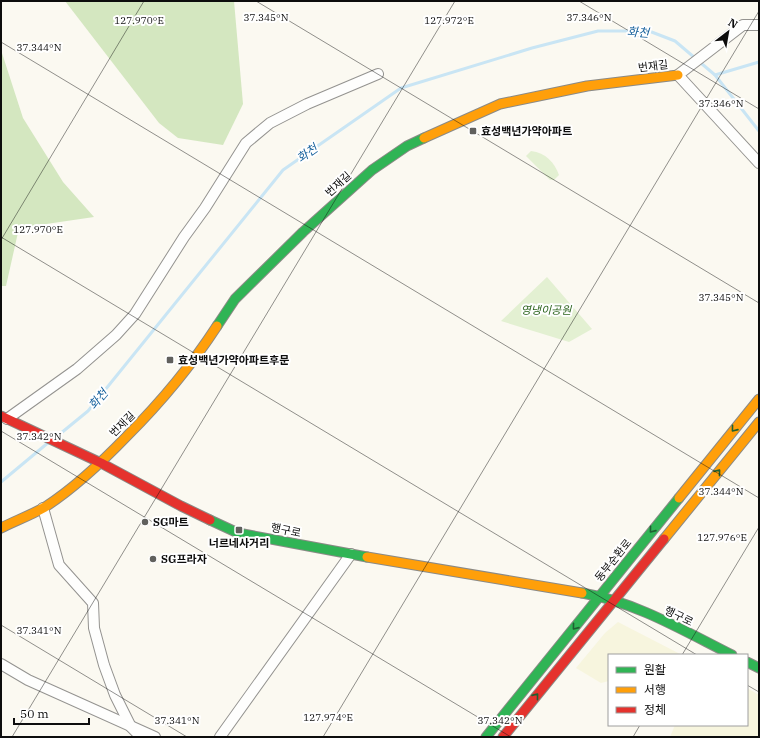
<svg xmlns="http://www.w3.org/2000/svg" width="760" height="738" viewBox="0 0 760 738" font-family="'IBM Plex Serif','Noto Sans KR',serif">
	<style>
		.farmland { fill: #f7f5de }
		.green { fill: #e3f0d2 }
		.forest { fill: #d4e7c0 }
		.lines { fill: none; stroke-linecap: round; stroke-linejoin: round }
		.stream { stroke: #c9e5f4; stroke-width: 3 }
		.street-casing { stroke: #949390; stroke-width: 12 }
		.fast-casing { stroke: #8b8a86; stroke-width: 11 }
		.slow-casing { stroke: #8b8a86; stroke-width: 11 }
		.jam-casing { stroke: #8b8a86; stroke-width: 11 }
		.street { stroke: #fefefd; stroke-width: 10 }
		.fast { stroke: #30b455; stroke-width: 9 }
		.slow { stroke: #ff9f0a; stroke-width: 9 }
		.jam { stroke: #e5322d; stroke-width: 9 }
		.oneway { stroke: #1e6031 }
		.ticks { fill: none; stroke: #0d0d0d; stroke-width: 1; stroke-opacity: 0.45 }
		.poi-dot { fill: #60605d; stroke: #fff; stroke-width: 1.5 }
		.labels { text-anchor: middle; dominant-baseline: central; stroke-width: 4; stroke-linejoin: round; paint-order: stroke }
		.street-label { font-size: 11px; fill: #0d0d0d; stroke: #fff }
		.poi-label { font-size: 11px; font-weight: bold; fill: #0d0d0d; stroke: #fff; text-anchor: start }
		.park-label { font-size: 11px; font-style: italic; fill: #2c641e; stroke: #fff }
		.water-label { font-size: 12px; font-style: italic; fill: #18629d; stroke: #fff }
		.ticks-label { font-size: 10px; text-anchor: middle; fill: #0d0d0d; stroke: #fff; stroke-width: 4; stroke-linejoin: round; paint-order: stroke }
	</style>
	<rect width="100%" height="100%" fill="#fbf9f1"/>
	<!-- farmland -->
	<g class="farmland">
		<polygon points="618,622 682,655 609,655 609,681 601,683 576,668 605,633"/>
		<polygon points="747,688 759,695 759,737 670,737 675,725 747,725"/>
	</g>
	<!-- green -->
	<g class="green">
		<path d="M531 151C546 153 554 162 559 175L554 180H550L526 156Z"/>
		<polygon points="547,277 592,329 569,342 501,321"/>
	</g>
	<!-- forest -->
	<g class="forest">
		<polygon points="65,1 234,1 243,104 223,145 178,138 159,123"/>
		<polygon points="1,50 23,118 63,182 94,217 19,228 6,286 1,286"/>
	</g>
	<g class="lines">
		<!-- stream -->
		<g class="stream">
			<polyline points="715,75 759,62"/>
			<polyline points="55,438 88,411 283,170 401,88 532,48 598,31 649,31 675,41 715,75 759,131"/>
			<polyline points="1,482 49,442"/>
		</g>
		<!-- street casing -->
		<g class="street-casing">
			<g id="street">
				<polyline points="759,25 743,25 678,75 759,163"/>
				<polyline points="7,419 77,369 116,335 135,314 184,237 205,208 246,143 270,123 307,104 378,74"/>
				<polyline points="43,508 59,565 93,603 94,628 104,665 115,695 131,727 141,737"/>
				<polyline points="1,664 28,680 155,737"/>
				<polyline points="220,737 351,554"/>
			</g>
		</g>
		<!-- fast casing -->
		<g class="fast-casing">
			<g id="fast">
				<polyline points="217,326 235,299 303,232 372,170 407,146 424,138"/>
				<polyline points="210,520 238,533 367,557"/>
				<path d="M582 593C636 602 684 631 732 655"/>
				<polyline points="747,662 759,668"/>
				<polyline points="486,737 679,498"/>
			</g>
		</g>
		<!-- slow casing -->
		<g class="slow-casing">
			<g id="slow">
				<polyline points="424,138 500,104 587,86 678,75"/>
				<polyline points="679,498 759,399"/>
				<path d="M1 528C15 521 31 515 45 507 76 487 102 462 127 436 161 402 191 366 217 326"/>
				<polyline points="664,539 759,422"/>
				<polyline points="367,557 582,593"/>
			</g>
		</g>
		<!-- jam casing -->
		<g class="jam-casing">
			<g id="jam">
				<polyline points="1,416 101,463 181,506 210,520"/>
				<polyline points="503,737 664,539"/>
			</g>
		</g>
		<!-- street -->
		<use href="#street" class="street"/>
		<!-- fast -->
		<use href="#fast" class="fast"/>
		<!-- slow -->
		<use href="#slow" class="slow"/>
		<!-- jam -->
		<use href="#jam" class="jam"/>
	</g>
	<!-- one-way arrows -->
	<defs><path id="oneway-chevron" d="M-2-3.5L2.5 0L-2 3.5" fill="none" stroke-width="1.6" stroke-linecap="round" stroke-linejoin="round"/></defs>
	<g class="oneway">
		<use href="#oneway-chevron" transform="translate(734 429) rotate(129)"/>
		<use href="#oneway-chevron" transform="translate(718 472) rotate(-51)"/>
		<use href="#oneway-chevron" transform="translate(652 530) rotate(129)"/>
		<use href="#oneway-chevron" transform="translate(575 627) rotate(129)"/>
		<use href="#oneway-chevron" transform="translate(536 696) rotate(-51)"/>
	</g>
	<!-- ticks -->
	<path class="ticks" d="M256 1 759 303M579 1 759 109M1 42 759 498M1 237 697 655M1 240 144 1M1 431 511 737M1 625 187 737M682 655 759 527M747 685 759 692M12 737 455 1M323 737 759 11M633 737 640 725"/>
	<!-- markers -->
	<g class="poi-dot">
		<rect x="469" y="127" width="8" height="8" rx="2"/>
		<rect x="166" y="356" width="8" height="8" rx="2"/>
		<circle cx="145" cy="522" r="4"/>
		<rect x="235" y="526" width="8" height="8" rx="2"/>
		<circle cx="153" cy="559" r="4"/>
	</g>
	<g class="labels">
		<!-- street labels -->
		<g class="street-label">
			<text transform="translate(653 66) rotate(-7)">번재길</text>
			<text transform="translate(338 184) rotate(-42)">번재길</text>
			<text transform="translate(122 424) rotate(-45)">번재길</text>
			<text transform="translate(286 530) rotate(11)">행구로</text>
			<text transform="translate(613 560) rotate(-51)">동부순환로</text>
			<text transform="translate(679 616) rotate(26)">행구로</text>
		</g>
		<!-- poi labels -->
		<g class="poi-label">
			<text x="481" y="131">효성백년가약아파트</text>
			<text x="178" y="360">효성백년가약아파트후문</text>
			<text x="153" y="522">SG마트</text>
			<text x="239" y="543" text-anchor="middle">너르네사거리</text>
			<text x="161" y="559">SG프라자</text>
		</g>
		<!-- park labels -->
		<g class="park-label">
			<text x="546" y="310">영냉이공원</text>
		</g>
		<!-- water labels -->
		<g class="water-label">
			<text transform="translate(638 32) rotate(4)">화천</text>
			<text transform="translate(307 153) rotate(-35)">화천</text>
			<text transform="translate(98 399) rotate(-50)">화천</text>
		</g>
	</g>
	<g class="ticks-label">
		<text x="266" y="21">37.345°N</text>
		<text x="589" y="21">37.346°N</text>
		<text x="139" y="24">127.970°E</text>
		<text x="449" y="24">127.972°E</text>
		<text x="39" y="51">37.344°N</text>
		<text x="721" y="107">37.346°N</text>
		<text x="38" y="233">127.970°E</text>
		<text x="721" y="301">37.345°N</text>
		<text x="39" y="440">37.342°N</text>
		<text x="721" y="495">37.344°N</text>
		<text x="722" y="541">127.976°E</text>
		<text x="39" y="634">37.341°N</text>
		<text x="328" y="721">127.974°E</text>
		<text x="177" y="724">37.341°N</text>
		<text x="500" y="724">37.342°N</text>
	</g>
	<!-- border -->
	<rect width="760" height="738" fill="none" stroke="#0d0d0d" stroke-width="4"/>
	<!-- legend -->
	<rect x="608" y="654" width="140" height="72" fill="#ffffff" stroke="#9e9e9e"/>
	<rect x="616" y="667" width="20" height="6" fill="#30b455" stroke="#9e9e9e"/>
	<text x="644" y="674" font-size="12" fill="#0d0d0d">원활</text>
	<rect x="616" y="687" width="20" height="6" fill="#ff9f0a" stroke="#9e9e9e"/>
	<text x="644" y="694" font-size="12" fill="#0d0d0d">서행</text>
	<rect x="616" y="707" width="20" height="6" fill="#e5322d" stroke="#9e9e9e"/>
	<text x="644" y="714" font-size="12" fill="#0d0d0d">정체</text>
	<!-- north arrow -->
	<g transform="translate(728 32) rotate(31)" stroke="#ffffff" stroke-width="3" paint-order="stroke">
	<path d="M0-3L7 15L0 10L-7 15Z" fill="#0d0d0d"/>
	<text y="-6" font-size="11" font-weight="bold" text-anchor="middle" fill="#0d0d0d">N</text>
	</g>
	<!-- scale -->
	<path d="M14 718v6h75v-6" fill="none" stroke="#0d0d0d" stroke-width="2"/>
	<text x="20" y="718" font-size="12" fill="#0d0d0d" stroke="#ffffff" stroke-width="3" paint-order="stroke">50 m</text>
</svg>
